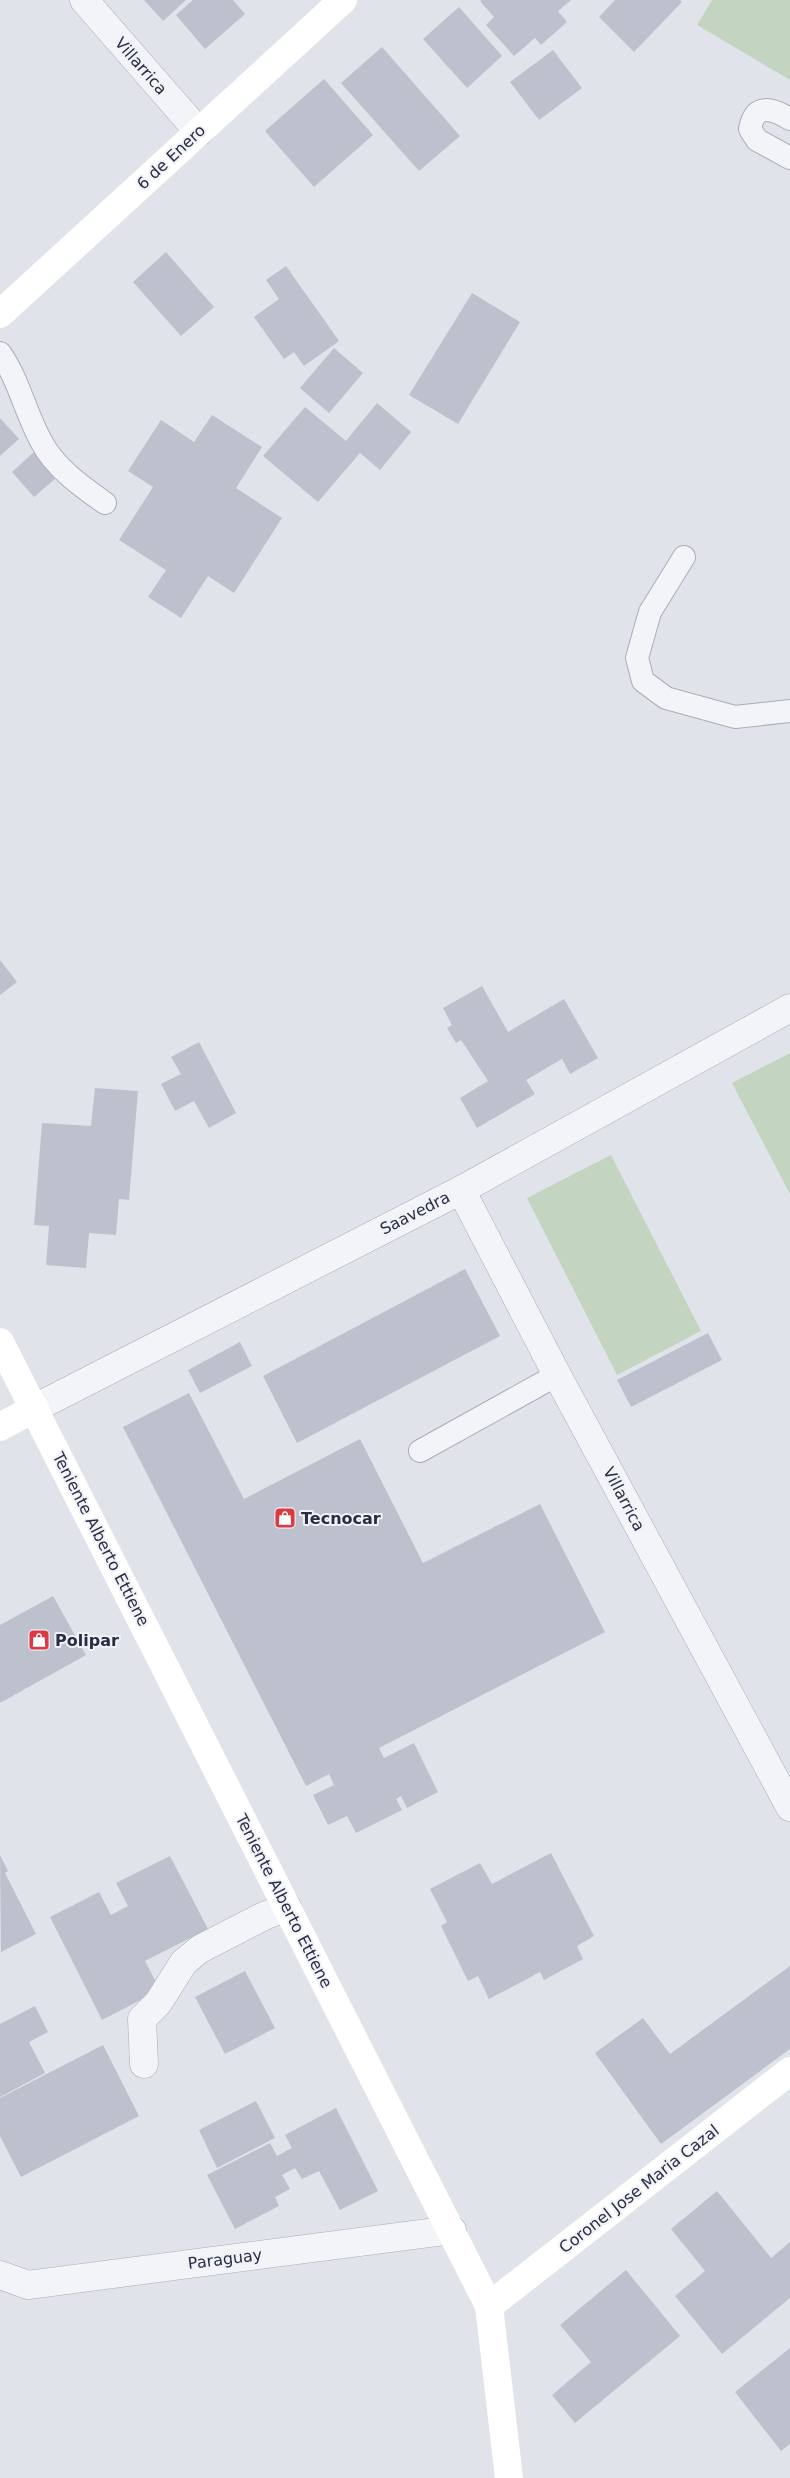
<svg xmlns="http://www.w3.org/2000/svg" width="790" height="2478" viewBox="0 0 790 2478" font-family="'DejaVu Sans',sans-serif">
	<style>
		.green { fill: #c3d5c0 }
		.building { fill: #bcc1cd }
		.lines { fill: none; stroke-linecap: round; stroke-linejoin: round }
		.lane-casing { stroke: #a8adb8; stroke-width: 24 }
		.street-casing { stroke: #a8adb8; stroke-width: 29 }
		.lane { stroke: #f3f4f8; stroke-width: 22 }
		.street { stroke: #f3f4f8; stroke-width: 28 }
		.secondary { stroke: #fff; stroke-width: 28 }
		.labels { text-anchor: middle; dominant-baseline: central; stroke-width: 4; stroke-linejoin: round; paint-order: stroke }
		.street-label { font-size: 16px; fill: #272e43; stroke: #f0f2f7 }
		.poi-label { font-size: 16px; font-weight: bold; fill: #272e43; stroke: #f0f2f7; text-anchor: start }
	</style>
	<rect width="100%" height="100%" fill="#e0e3ea"/>
	<!-- green -->
	<g class="green">
		<polygon points="712,0 790,0 790,80 697,25"/>
		<polygon points="790,1053 790,1194 732,1083"/>
		<polygon points="611,1155 701,1331 617,1375 527,1198"/>
	</g>
	<!-- building -->
	<g class="building">
		<polygon points="144,0 186,0 163,21"/>
		<polygon points="193,0 233,0 245,14 205,49 176,15"/>
		<polygon points="482,0 571,0 558,11 567,22 541,45 535,38 514,56 486,25 494,17 480,1"/>
		<polygon points="615,0 680,0 682,2 634,52 599,17"/>
		<polygon points="459,7 502,56 467,88 423,39"/>
		<polygon points="382,47 460,136 419,171 341,83"/>
		<polygon points="553,50 582,88 539,120 510,82"/>
		<polygon points="324,79 373,135 314,187 265,131"/>
		<polygon points="166,252 214,307 181,336 133,282"/>
		<polygon points="286,266 339,341 304,366 294,352 284,359 254,317 279,299 266,280"/>
		<polygon points="472,293 520,322 458,424 409,395"/>
		<polygon points="334,348 363,373 329,413 300,388"/>
		<polygon points="377,403 411,432 380,470 360,453 318,502 263,456 305,407 346,441"/>
		<polygon points="212,415 262,447 236,488 282,518 234,593 208,576 181,618 148,597 166,570 119,540 153,487 128,471 161,420 194,442"/>
		<polygon points="0,418 19,439 0,456"/>
		<polygon points="34,452 56,478 34,497 12,472"/>
		<polygon points="0,960 17,982 0,995"/>
		<polygon points="482,986 508,1032 564,999 598,1058 570,1074 562,1059 526,1080 535,1094 477,1128 460,1098 488,1081 461,1040 456,1043 447,1028 452,1025 443,1008"/>
		<polygon points="199,1042 236,1113 209,1128 194,1101 175,1111 161,1084 181,1074 171,1057"/>
		<polygon points="95,1088 138,1091 129,1200 119,1199 116,1235 89,1233 86,1268 46,1265 49,1226 34,1225 42,1123 91,1126"/>
		<polygon points="465,1269 500,1336 297,1443 263,1376"/>
		<polygon points="708,1333 722,1360 631,1407 617,1380"/>
		<polygon points="240,1342 252,1366 200,1393 188,1370"/>
		<polygon points="189,1393 244,1499 360,1439 423,1563 540,1504 605,1632 379,1748 384,1758 414,1743 438,1792 407,1808 401,1796 396,1799 402,1810 356,1833 347,1816 328,1825 313,1795 334,1785 329,1774 306,1786 123,1427"/>
		<polygon points="53,1596 86,1655 0,1703 0,1625"/>
		<polygon points="551,1853 594,1936 577,1946 583,1959 544,1980 540,1972 489,1999 478,1976 468,1981 441,1926 447,1922 430,1889 480,1863 492,1884"/>
		<polygon points="0,1855 8,1871 5,1873 36,1934 1,1952"/>
		<polygon points="170,1856 208,1929 145,1961 160,1990 102,2020 50,1917 99,1892 111,1915 128,1906 116,1883"/>
		<polygon points="790,1966 790,2049 661,2144 595,2053 643,2018 670,2054"/>
		<polygon points="245,1971 275,2028 225,2054 195,1997"/>
		<polygon points="35,2006 48,2032 29,2042 45,2073 0,2097 0,2024"/>
		<polygon points="103,2045 139,2116 21,2177 0,2136 0,2098"/>
		<polygon points="256,2101 275,2138 217,2168 199,2130"/>
		<polygon points="336,2108 378,2191 340,2210 319,2171 302,2179 295,2168 282,2175 290,2189 275,2197 279,2206 235,2229 207,2175 270,2143 277,2156 292,2148 285,2135"/>
		<polygon points="717,2191 771,2258 790,2242 790,2298 722,2354 675,2296 705,2271 671,2229"/>
		<polygon points="626,2270 680,2336 575,2423 552,2395 591,2362 560,2325"/>
		<polygon points="790,2348 790,2444 781,2451 735,2392"/>
	</g>
	<g class="lines">
		<!-- lane casing -->
		<g class="lane-casing">
			<g id="lane">
				<path d="M790 119C773 109 755 102 750 129L757 140 790 158"/>
				<path d="M0 353C19 380 25 412 41 441 54 467 82 487 105 503"/>
				<polyline points="684,557 650,612 637,658 643,681 666,698 735,717 790,711"/>
				<polyline points="420,1451 557,1375"/>
			</g>
		</g>
		<!-- street casing -->
		<g class="street-casing">
			<g id="street">
				<polyline points="84,0 199,132"/>
				<polyline points="461,1190 557,1375 790,1807"/>
				<polyline points="35,1408 461,1190 790,1008"/>
				<polyline points="144,2064 142,2019 158,2003 184,1962 200,1949 264,1916 287,1907"/>
				<polyline points="0,2275 28,2285 452,2230"/>
			</g>
		</g>
		<!-- lane -->
		<use href="#lane" class="lane"/>
		<!-- street -->
		<use href="#street" class="street"/>
		<!-- secondary -->
		<g class="secondary">
			<polyline points="0,314 343,0"/>
			<polyline points="0,1342 489,2306 509,2478"/>
			<polyline points="0,1427 35,1408"/>
			<polyline points="489,2306 790,2071"/>
		</g>
	</g>
	<!-- icons -->
	<defs>
		<g id="shop-square" transform="scale(1.125)"><rect x="-9" y="-9" width="18" height="18" rx="4" fill="#d93a43" stroke="#f0f2f7"/><path d="M-5-2.5h2.3a2.7 3.5 0 0 1 5.4 0H5L5.5 6h-11ZM-1.5-2.5h3a1.5 2.3 0 0 0-3 0Z" fill="#fff"/></g>
	</defs>
	<g fill-rule="evenodd">
		<use href="#shop-square" x="285" y="1518"/>
		<use href="#shop-square" x="39" y="1640"/>
	</g>
	<g class="labels">
		<!-- street labels -->
		<g class="street-label">
			<text transform="translate(141 66) rotate(49)">Villarrica</text>
			<text transform="translate(171 157) rotate(-43)">6 de Enero</text>
			<text transform="translate(415 1213) rotate(-27)">Saavedra</text>
			<text transform="translate(624 1499) rotate(62)">Villarrica</text>
			<text transform="translate(101 1539) rotate(63)">Teniente Alberto Ettiene</text>
			<text transform="translate(284 1901) rotate(63)">Teniente Alberto Ettiene</text>
			<text transform="translate(639 2189) rotate(-38)">Coronel Jose Maria Cazal</text>
			<text transform="translate(225 2259) rotate(-7)">Paraguay</text>
		</g>
		<!-- poi labels -->
		<g class="poi-label">
			<text x="301" y="1518">Tecnocar</text>
			<text x="55" y="1640">Polipar</text>
		</g>
	</g>
</svg>
